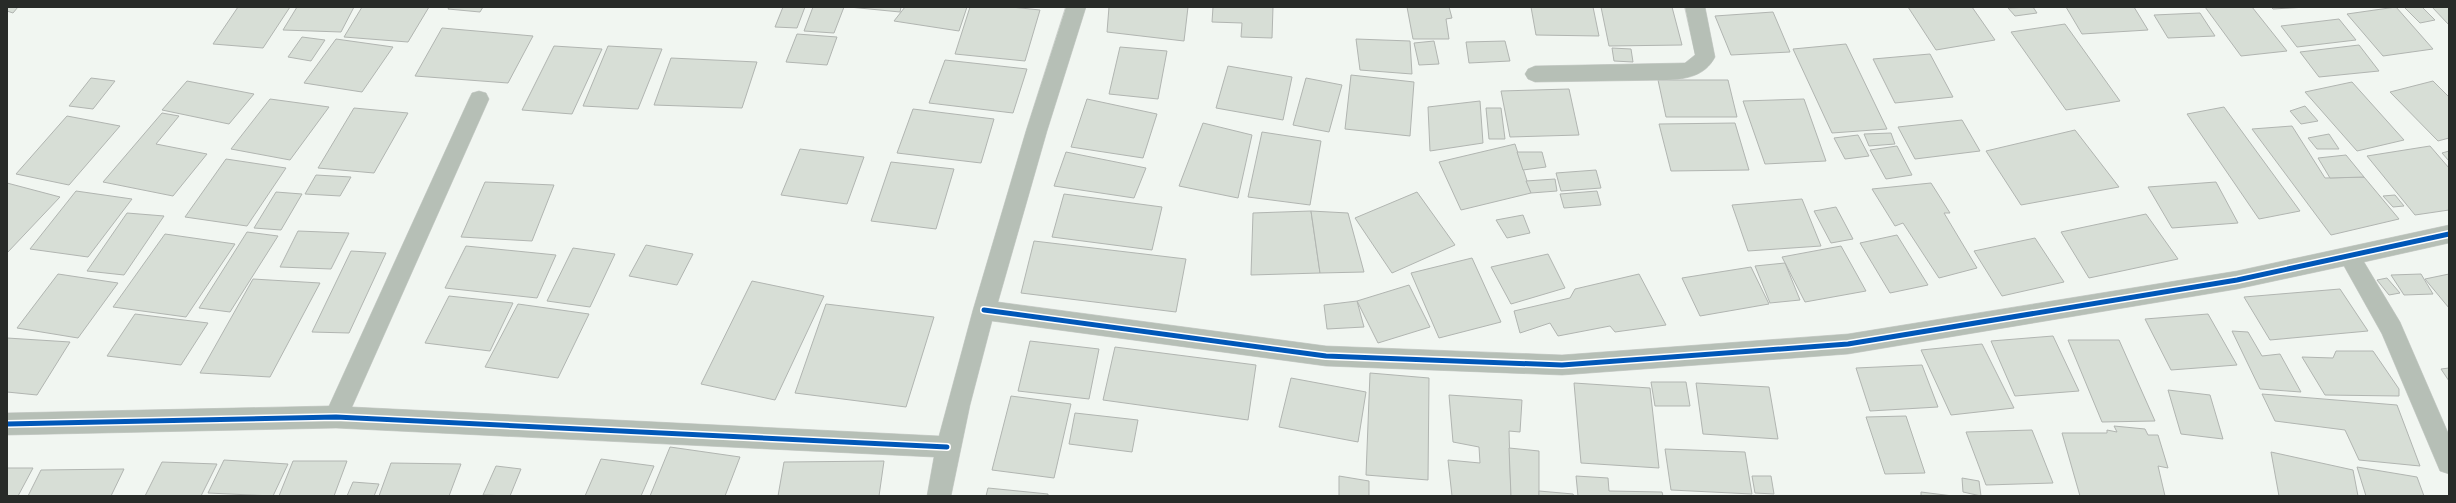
<svg xmlns="http://www.w3.org/2000/svg" width="2456" height="503" viewBox="0 0 2456 503" font-family="'Varela Round',sans-serif">
	<style>
		.building { fill: #d7ded6; stroke: #b1b5b1 }
		.lines { fill: none; stroke-linecap: round; stroke-linejoin: round }
		.minor-casing { stroke: #ced1ce; stroke-width: 1 }
		.minor { fill: #b6bfb6; fill-rule: evenodd }
		.cycleway-casing { stroke: #fff; stroke-width: 8 }
		.cycleway { stroke: #0057b8; stroke-width: 5 }
	</style>
	<rect width="100%" height="100%" fill="#f1f6f1"/>
	<!-- building -->
	<g class="building">
		<polygon points="7,7 18,7 13,13 7,11"/>
		<polygon points="238,7 290,7 263,48 213,44"/>
		<polygon points="297,7 354,7 341,32 283,30"/>
		<polygon points="362,7 429,7 408,42 344,37"/>
		<polygon points="449,7 483,7 480,12 448,9"/>
		<polygon points="783,7 805,7 797,28 775,27"/>
		<polygon points="813,7 844,7 834,33 804,31"/>
		<polygon points="849,7 901,7 900,12"/>
		<polygon points="905,7 967,7 959,31 894,21"/>
		<polygon points="970,7 1011,7 1040,10 1025,61 955,54"/>
		<polygon points="1109,7 1188,7 1184,41 1107,32"/>
		<polygon points="1213,7 1273,7 1272,38 1241,37 1242,23 1212,22"/>
		<polygon points="1407,7 1449,7 1452,18 1446,19 1449,39 1413,39"/>
		<polygon points="1531,7 1593,7 1599,36 1536,35"/>
		<polygon points="1601,7 1672,7 1682,45 1609,46"/>
		<polygon points="1908,7 1972,7 1995,40 1936,50"/>
		<polygon points="2033,7 2037,13 2015,16 2008,8"/>
		<polygon points="2066,7 2134,7 2148,30 2082,34"/>
		<polygon points="2205,7 2252,7 2287,51 2241,56"/>
		<polygon points="2271,7 2307,7 2273,9"/>
		<polygon points="2396,7 2433,49 2383,56 2347,14"/>
		<polygon points="2404,7 2422,7 2435,20 2420,23"/>
		<polygon points="2432,7 2449,7 2449,25"/>
		<polygon points="1773,12 1790,52 1731,55 1715,16"/>
		<polygon points="2200,13 2215,36 2168,38 2154,15"/>
		<polygon points="2339,19 2356,40 2297,47 2281,26"/>
		<polygon points="2065,24 2120,101 2066,110 2011,32"/>
		<polygon points="442,28 533,36 508,83 415,76"/>
		<polygon points="797,34 837,37 827,65 786,62"/>
		<polygon points="302,37 325,40 311,61 288,57"/>
		<polygon points="336,39 393,47 362,92 304,83"/>
		<polygon points="1356,39 1410,41 1412,74 1360,70"/>
		<polygon points="1434,41 1439,64 1419,65 1414,43"/>
		<polygon points="1505,41 1510,61 1469,63 1466,42"/>
		<polygon points="1846,44 1887,129 1832,133 1793,49"/>
		<polygon points="2359,45 2379,71 2319,77 2300,52"/>
		<polygon points="554,46 602,49 572,114 522,110"/>
		<polygon points="608,46 662,49 638,109 583,106"/>
		<polygon points="1120,47 1167,51 1158,99 1109,94"/>
		<polygon points="1612,48 1631,49 1633,62 1614,61"/>
		<polygon points="1930,54 1953,97 1895,103 1873,59"/>
		<polygon points="671,58 757,62 742,108 654,105"/>
		<polygon points="945,60 1027,69 1013,113 929,103"/>
		<polygon points="1228,66 1292,77 1283,120 1216,108"/>
		<polygon points="1351,75 1414,82 1410,136 1345,129"/>
		<polygon points="91,78 115,81 93,109 69,106"/>
		<polygon points="1306,78 1342,85 1329,132 1293,125"/>
		<polygon points="1658,80 1728,80 1737,117 1666,117"/>
		<polygon points="187,81 254,94 229,124 162,110"/>
		<polygon points="2433,81 2449,97 2449,138 2438,141 2390,92"/>
		<polygon points="2352,82 2404,140 2357,151 2305,92"/>
		<polygon points="1569,89 1579,135 1510,137 1501,91"/>
		<polygon points="270,99 329,107 290,160 231,149"/>
		<polygon points="1087,99 1157,114 1143,158 1071,147"/>
		<polygon points="1804,99 1826,161 1765,164 1743,101"/>
		<polygon points="1480,101 1483,143 1430,151 1428,107"/>
		<polygon points="2305,106 2318,121 2301,124 2290,111"/>
		<polygon points="2224,107 2300,211 2259,219 2187,114"/>
		<polygon points="354,108 408,113 374,173 318,168"/>
		<polygon points="1486,108 1501,108 1505,139 1489,139"/>
		<polygon points="913,109 994,119 981,163 897,153"/>
		<polygon points="162,113 179,116 156,144 207,154 173,196 103,182"/>
		<polygon points="67,116 120,126 69,185 16,174"/>
		<polygon points="1962,120 1980,151 1915,159 1898,127"/>
		<polygon points="1203,123 1252,135 1238,198 1179,186"/>
		<polygon points="1735,123 1749,170 1671,171 1659,124"/>
		<polygon points="2292,126 2325,178 2364,177 2399,219 2331,235 2252,129"/>
		<polygon points="2075,130 2119,187 2021,205 1986,151"/>
		<polygon points="1262,132 1321,141 1310,205 1248,197"/>
		<polygon points="1891,133 1895,144 1869,146 1864,134"/>
		<polygon points="2329,134 2339,149 2317,149 2308,138"/>
		<polygon points="1858,135 1869,156 1845,159 1834,138"/>
		<polygon points="1515,144 1531,193 1461,210 1439,162"/>
		<polygon points="1897,146 1912,175 1886,179 1870,150"/>
		<polygon points="2430,146 2449,168 2449,210 2415,215 2367,156"/>
		<polygon points="800,149 864,157 847,204 781,195"/>
		<polygon points="2449,151 2449,161 2442,153"/>
		<polygon points="1066,152 1146,168 1134,198 1054,186"/>
		<polygon points="1517,152 1542,152 1546,167 1523,170"/>
		<polygon points="2346,155 2364,177 2330,178 2318,158"/>
		<polygon points="226,159 286,168 247,226 185,217"/>
		<polygon points="891,162 954,169 936,229 871,221"/>
		<polygon points="1596,170 1601,188 1561,191 1556,173"/>
		<polygon points="316,175 351,177 340,196 305,194"/>
		<polygon points="1555,179 1557,191 1531,193 1526,181"/>
		<polygon points="485,182 554,185 532,241 461,237"/>
		<polygon points="2216,182 2238,223 2172,228 2148,187"/>
		<polygon points="7,183 60,197 7,253"/>
		<polygon points="1931,183 1950,213 1944,213 1977,268 1939,278 1903,223 1895,226 1872,189"/>
		<polygon points="76,191 132,199 88,257 30,249"/>
		<polygon points="1597,191 1601,205 1564,208 1560,194"/>
		<polygon points="276,192 302,194 281,230 254,228"/>
		<polygon points="1417,192 1455,245 1392,273 1355,218"/>
		<polygon points="1064,194 1162,207 1152,250 1052,237"/>
		<polygon points="2395,195 2404,206 2393,207 2383,196"/>
		<polygon points="1802,199 1821,246 1748,251 1732,205"/>
		<polygon points="1836,207 1853,239 1831,243 1814,211"/>
		<polygon points="1311,211 1320,273 1251,275 1253,213"/>
		<polygon points="1311,211 1348,213 1364,272 1320,273"/>
		<polygon points="127,213 164,216 124,275 87,271"/>
		<polygon points="2146,214 2178,259 2089,278 2061,232"/>
		<polygon points="1523,215 1530,233 1507,238 1496,220"/>
		<polygon points="298,231 349,233 331,269 280,267"/>
		<polygon points="247,232 278,236 230,312 199,308"/>
		<polygon points="165,234 235,244 186,317 113,307"/>
		<polygon points="1897,235 1928,285 1890,293 1860,243"/>
		<polygon points="2035,238 2064,282 2002,296 1974,251"/>
		<polygon points="1034,241 1186,259 1176,312 1021,293"/>
		<polygon points="646,245 693,254 677,285 629,276"/>
		<polygon points="466,246 556,255 537,298 445,288"/>
		<polygon points="1841,246 1866,291 1805,302 1782,257"/>
		<polygon points="573,248 615,254 590,307 547,301"/>
		<polygon points="351,251 386,253 349,333 312,332"/>
		<polygon points="1548,254 1565,288 1511,304 1491,267"/>
		<polygon points="1472,258 1501,322 1439,338 1411,273"/>
		<polygon points="1785,263 1800,300 1770,303 1755,266"/>
		<polygon points="1751,267 1769,304 1700,316 1682,278"/>
		<polygon points="58,274 118,283 78,338 17,328"/>
		<polygon points="1639,274 1666,325 1615,332 1610,326 1558,336 1550,323 1520,333 1514,311 1570,298 1575,289"/>
		<polygon points="2421,274 2433,294 2404,295 2391,275"/>
		<polygon points="2449,274 2449,308 2425,279"/>
		<polygon points="2387,278 2400,293 2389,295 2377,280"/>
		<polygon points="253,279 320,283 270,377 200,373"/>
		<polygon points="752,281 824,296 775,400 701,384"/>
		<polygon points="1409,285 1430,327 1378,343 1357,301"/>
		<polygon points="2340,289 2368,331 2270,340 2244,297"/>
		<polygon points="449,296 513,303 490,351 425,343"/>
		<polygon points="1357,301 1364,327 1327,329 1324,305"/>
		<polygon points="518,304 589,314 558,378 485,367"/>
		<polygon points="826,304 934,317 906,407 795,393"/>
		<polygon points="135,314 208,323 181,365 107,356"/>
		<polygon points="2208,314 2237,365 2171,370 2145,319"/>
		<polygon points="2232,331 2248,332 2262,356 2280,354 2301,392 2260,389"/>
		<polygon points="2053,336 2079,391 2015,396 1991,341"/>
		<polygon points="7,338 70,342 37,395 7,392"/>
		<polygon points="2068,340 2119,340 2155,421 2102,422"/>
		<polygon points="1030,341 1099,349 1089,399 1018,391"/>
		<polygon points="1982,344 2014,408 1951,415 1921,350"/>
		<polygon points="1115,347 1256,365 1248,420 1103,400"/>
		<polygon points="2336,351 2373,351 2399,389 2399,396 2325,395 2302,357 2333,358"/>
		<polygon points="1922,365 1938,407 1870,411 1856,368"/>
		<polygon points="2449,368 2449,381 2441,369"/>
		<polygon points="1370,373 1429,378 1428,480 1366,475"/>
		<polygon points="1291,378 1366,392 1358,442 1279,427"/>
		<polygon points="1651,382 1686,382 1690,406 1655,406"/>
		<polygon points="1574,383 1650,388 1659,468 1581,463"/>
		<polygon points="1696,383 1769,387 1778,439 1703,434"/>
		<polygon points="2168,390 2210,395 2223,439 2181,434"/>
		<polygon points="2262,394 2397,405 2420,466 2359,460 2345,430 2275,421"/>
		<polygon points="1449,395 1522,400 1520,432 1509,431 1511,496 1452,496 1448,460 1480,463 1479,447 1453,442"/>
		<polygon points="1011,396 1071,404 1054,478 992,470"/>
		<polygon points="1075,413 1138,420 1132,452 1069,444"/>
		<polygon points="1906,416 1925,473 1885,474 1866,417"/>
		<polygon points="2114,426 2145,429 2148,435 2158,435 2168,468 2158,466 2165,496 2080,496 2062,433 2107,433 2107,430 2117,432"/>
		<polygon points="2032,430 2053,483 1986,485 1966,432"/>
		<polygon points="670,447 740,457 725,496 650,496"/>
		<polygon points="1509,448 1539,451 1539,496 1511,496"/>
		<polygon points="1665,449 1745,452 1752,494 1671,490"/>
		<polygon points="2271,452 2353,470 2358,496 2279,496"/>
		<polygon points="601,459 654,466 641,496 585,496"/>
		<polygon points="224,460 288,464 273,496 208,493"/>
		<polygon points="293,461 347,461 334,496 279,496"/>
		<polygon points="884,461 879,496 778,496 784,462"/>
		<polygon points="162,462 217,464 201,496 145,496"/>
		<polygon points="391,463 461,464 449,496 379,496"/>
		<polygon points="496,466 521,469 510,496 483,495"/>
		<polygon points="2357,467 2417,477 2424,496 2366,496"/>
		<polygon points="7,468 33,468 18,496 7,496"/>
		<polygon points="124,469 111,496 28,496 41,470"/>
		<polygon points="1339,476 1369,481 1369,496 1339,496"/>
		<polygon points="1576,476 1608,478 1609,491 1662,492 1663,496 1578,496"/>
		<polygon points="1752,476 1771,476 1774,494 1755,493"/>
		<polygon points="1962,478 1979,481 1981,496 1963,492"/>
		<polygon points="353,482 379,484 374,496 347,496"/>
		<polygon points="988,488 1048,494 1048,496 986,496"/>
		<polygon points="1539,491 1573,494 1574,496 1539,496"/>
		<polygon points="1921,492 1953,496 1921,496"/>
	</g>
	<g class="lines">
		<!-- minor casing -->
		<g class="minor-casing">
			<g id="minor">
				<polygon points="1066,7 1086,7 1047,131 998,302 1326,346 1562,355 1848,334 2237,271 2449,225 2449,243 2364,262 2400,322 2449,435 2449,474 2440,471 2382,334 2344,266 2237,289 1848,354 1562,375 1326,366 992,321 970,405 951,496 927,496 934,457 336,428 7,435 7,413 329,406 469,99 472,93 479,91 486,93 489,99 352,407 939,436 973,310 1026,131"/>
				<path d="M1685 7H1705L1715 57C1705 76 1687 79 1667 80L1535 82 1528 79 1525 74 1528 69 1535 66 1685 63 1695 55Z"/>
			</g>
		</g>
		<!-- minor -->
		<use href="#minor" class="minor"/>
		<!-- cycleway casing -->
		<g class="cycleway-casing">
			<g id="cycleway">
				<polyline points="984,310 1326,356 1562,365 1848,344 2237,280 2449,234"/>
				<polyline points="7,424 336,417 947,447"/>
			</g>
		</g>
		<!-- cycleway -->
		<use href="#cycleway" class="cycleway"/>
	</g>
	<!-- border -->
	<rect width="2456" height="503" fill="none" stroke="#282b28" stroke-width="16"/>
</svg>
